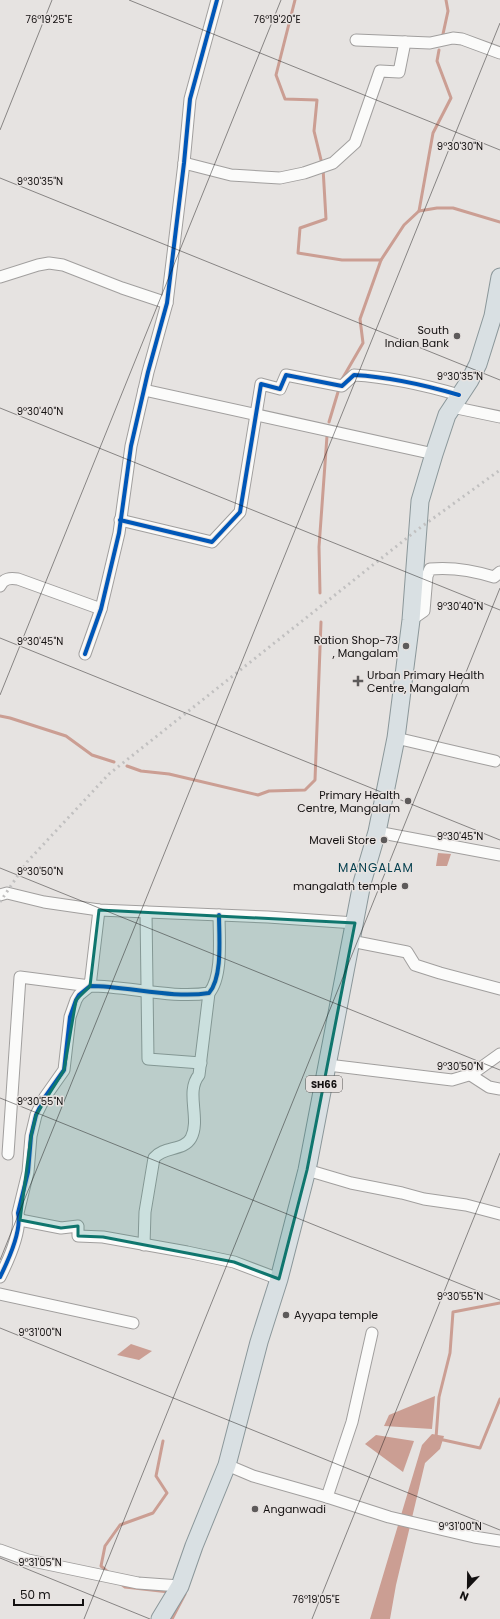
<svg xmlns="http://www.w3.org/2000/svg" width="500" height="1619" viewBox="0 0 500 1619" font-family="Poppins,sans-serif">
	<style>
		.water { fill: #cb9e93 }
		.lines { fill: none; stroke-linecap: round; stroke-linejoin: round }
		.stream { stroke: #cb9e93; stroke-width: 3 }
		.street-casing { stroke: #a19f9e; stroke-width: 13 }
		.primary-casing { stroke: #8b979a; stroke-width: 19 }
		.street { stroke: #fbfbfa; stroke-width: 11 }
		.primary { stroke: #d9e0e3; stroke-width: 17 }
		.rail { stroke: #c1c0c0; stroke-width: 3; stroke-dasharray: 2 4; stroke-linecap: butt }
		.cycleway-casing { stroke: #e7e2e0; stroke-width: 6 }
		.cycleway { stroke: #0057b8; stroke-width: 4 }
		.marked { fill: #0f766e; fill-opacity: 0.2; stroke: #0f766e; stroke-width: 3; stroke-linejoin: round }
		.ticks { fill: none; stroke: #131111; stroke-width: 1; stroke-opacity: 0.45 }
		.poi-dot { fill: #5d5a5a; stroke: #e7e2e0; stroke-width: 1.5 }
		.labels { text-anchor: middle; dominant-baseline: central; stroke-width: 3; stroke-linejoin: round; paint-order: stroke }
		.shield { fill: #e7e2e0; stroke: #53504f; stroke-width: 1 }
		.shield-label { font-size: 10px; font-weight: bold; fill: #131111 }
		.poi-label { font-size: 11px; fill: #131111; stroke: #e7e2e0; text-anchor: end }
		.neighbourhood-label { font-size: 12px; letter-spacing: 1px; fill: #05404f; stroke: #e7e2e0 }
		.ticks-label { font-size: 10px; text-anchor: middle; fill: #131111; stroke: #e7e2e0; stroke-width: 3; stroke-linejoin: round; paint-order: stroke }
	</style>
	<rect width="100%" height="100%" fill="#e6e3e1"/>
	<!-- water -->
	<g class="water">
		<polygon points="438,853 451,854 447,866 436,866"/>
		<polygon points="131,1344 152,1351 139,1360 117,1355"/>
		<polygon points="435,1396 432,1429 384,1426 389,1415"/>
		<polygon points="432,1434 444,1436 440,1449 425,1463 396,1585 390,1619 370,1619 422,1445"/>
		<polygon points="376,1435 414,1441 403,1472 365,1444"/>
	</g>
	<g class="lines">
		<!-- stream -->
		<g class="stream">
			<polyline points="295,0 276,75 285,99 317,100 314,131 323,168 326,219 300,228 298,253 342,260 381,260"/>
			<polyline points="443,34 448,11 446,0"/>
			<polyline points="419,211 433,133 451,98 437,61 439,50"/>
			<polyline points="341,381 363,343 360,319 381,260 404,225 419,211 437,208 453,208 500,222"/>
			<polyline points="329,422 338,392"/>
			<polyline points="320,593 319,547 327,436"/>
			<polyline points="0,716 10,718 66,736 92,755 114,762"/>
			<polyline points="127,766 141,771 169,774 258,795 269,791 305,790 315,780 321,622"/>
			<polyline points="436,1438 439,1397 450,1353 453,1312 500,1303"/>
			<polyline points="439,1439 480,1448 500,1399"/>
			<polyline points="109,1573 101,1566 105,1546 120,1525 153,1513 167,1493 156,1476 163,1441"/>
			<polyline points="121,1584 125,1587 169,1592"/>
			<polyline points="172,1619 185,1594"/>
		</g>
		<!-- street casing -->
		<g class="street-casing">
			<g id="street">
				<polyline points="356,40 430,43 453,38 462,39 500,53"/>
				<polyline points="184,163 231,175 280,178 304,173 333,163 355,143 380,71 399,72 405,42"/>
				<polyline points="0,277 38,265 49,263 63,265 122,288 167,303"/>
				<polyline points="144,390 434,454"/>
				<polyline points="452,407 500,417"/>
				<path d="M120 520 212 542 240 512 261 384 280 389 286 375 342 386 354 375C390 377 425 385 459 395"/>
				<path d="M0 586C4 578 10 578 18 579L101 609"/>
				<path d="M411 620 424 611 427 576 430 569C451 567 475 571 494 577L500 572"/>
				<polyline points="85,654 101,609 119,533 131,446 148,372 167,303 184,163 190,99 217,0"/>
				<polyline points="396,738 495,761"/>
				<polyline points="377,832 500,855"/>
				<polyline points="0,895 7,893 44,902 99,910 268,917 355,923"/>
				<polyline points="146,912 148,1059 201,1063"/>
				<polyline points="351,941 407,952 415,965 440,973 500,989"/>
				<polyline points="328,1065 452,1080 472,1074 500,1054"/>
				<polyline points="469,1074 489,1087 500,1089"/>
				<polyline points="8,1154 20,977 90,986 99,910"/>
				<polyline points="307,1170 351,1183 402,1193 424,1199 466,1205 500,1214"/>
				<polyline points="20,1220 61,1228 78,1226 78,1236 103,1237 187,1252 234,1262 279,1279"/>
				<path d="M144 1245 145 1212 154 1158C164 1146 184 1151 191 1138 201 1119 185 1092 199 1075L209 993"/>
				<path d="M0 1277C8 1261 22 1231 18 1213L28 1172 31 1136 36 1115 45 1097 64 1070 70 1017 76 1000 79 995 90 986C128 986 172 999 209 993 223 977 219 936 219 915"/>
				<polyline points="0,1294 133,1323"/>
				<polyline points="227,1465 253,1476 327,1497 389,1517 474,1537 500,1541"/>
				<polyline points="327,1497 352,1422 372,1333"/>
				<polyline points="0,1550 28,1560 138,1583 180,1586"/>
			</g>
		</g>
		<!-- primary casing -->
		<g class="primary-casing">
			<polyline id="primary" points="160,1619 180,1586 194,1546 227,1465 259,1342 279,1279 307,1170 362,883 377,832 396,738 411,620 420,501 434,454 447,415 470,380 478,364 493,316 500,277"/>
		</g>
		<!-- street -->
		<use href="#street" class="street"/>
		<!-- primary -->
		<use href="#primary" class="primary"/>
		<!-- rail -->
		<polyline class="rail" points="0,902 27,862 109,774 417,530 500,470"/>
		<!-- cycleway casing -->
		<g class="cycleway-casing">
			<g id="cycleway">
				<path d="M120 520 212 542 240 512 261 384 280 389 286 375 342 386 354 375C390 377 425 385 459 395"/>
				<polyline points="85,654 101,609 119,533 131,446 148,372 167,303 184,163 190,99 217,0"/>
				<path d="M0 1277C8 1261 22 1231 18 1213L28 1172 31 1136 36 1115 45 1097 64 1070 70 1017 76 1000 79 995 90 986C128 986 172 999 209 993 223 977 219 936 219 915"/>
			</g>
		</g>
		<!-- cycleway -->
		<use href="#cycleway" class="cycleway"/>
	</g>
	<!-- marked area -->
	<path class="marked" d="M99 910 355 923 307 1170 279 1279 234 1262 103 1237 78 1236V1226L61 1228 20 1220 31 1136 36 1115 64 1070 76 1000 90 986Z"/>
	<!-- ticks -->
	<path class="ticks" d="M129 0 500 150M0 130 52 0M0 178 500 380M0 408 500 610M0 638 500 840M0 695 281 0M0 868 500 1070M0 1098 500 1300M0 1260 500 23M0 1328 500 1530M0 1558 150 1619M84 1619 500 588M312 1619 500 1153"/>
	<!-- markers -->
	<g class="poi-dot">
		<circle cx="457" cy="336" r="4"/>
		<circle cx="406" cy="646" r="4"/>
		<path d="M356 675h4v4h4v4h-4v4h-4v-4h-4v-4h4z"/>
		<circle cx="408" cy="801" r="4"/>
		<circle cx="384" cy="840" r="4"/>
		<circle cx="405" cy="886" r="4"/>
		<circle cx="286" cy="1315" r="4"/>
		<circle cx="255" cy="1509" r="4"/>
	</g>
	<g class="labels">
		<!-- shield labels -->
		<rect class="shield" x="306" y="1076" width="36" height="16" rx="3"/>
		<g class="shield-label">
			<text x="324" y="1084">SH66</text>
		</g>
		<!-- poi labels -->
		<g class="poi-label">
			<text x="449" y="330">South<tspan x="449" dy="13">Indian Bank</tspan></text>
			<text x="398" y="640">Ration Shop-73<tspan x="398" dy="13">, Mangalam</tspan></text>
			<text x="367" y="675" text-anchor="start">Urban Primary Health<tspan x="367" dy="13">Centre, Mangalam</tspan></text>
			<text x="400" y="795">Primary Health<tspan x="400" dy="13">Centre, Mangalam</tspan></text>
			<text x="376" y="840">Maveli Store</text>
			<text x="397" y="886">mangalath temple</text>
			<text x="294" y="1315" text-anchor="start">Ayyapa temple</text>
			<text x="263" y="1509" text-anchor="start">Anganwadi</text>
		</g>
		<!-- neighbourhood labels -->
		<g class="neighbourhood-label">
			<text x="376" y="867">MANGALAM</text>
		</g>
	</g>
	<g class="ticks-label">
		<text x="49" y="23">76°19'25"E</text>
		<text x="277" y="23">76°19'20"E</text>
		<text x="460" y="150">9°30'30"N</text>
		<text x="40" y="185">9°30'35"N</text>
		<text x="460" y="380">9°30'35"N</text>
		<text x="40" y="415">9°30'40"N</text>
		<text x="460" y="610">9°30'40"N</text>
		<text x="40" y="645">9°30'45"N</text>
		<text x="460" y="840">9°30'45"N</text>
		<text x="40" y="875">9°30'50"N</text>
		<text x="460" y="1070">9°30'50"N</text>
		<text x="40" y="1105">9°30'55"N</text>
		<text x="460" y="1300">9°30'55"N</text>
		<text x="40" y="1336">9°31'00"N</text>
		<text x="460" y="1530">9°31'00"N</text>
		<text x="40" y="1566">9°31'05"N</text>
		<text x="316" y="1603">76°19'05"E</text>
	</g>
	<!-- north arrow -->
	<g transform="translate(468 1587) rotate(202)" stroke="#e7e2e0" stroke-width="3" paint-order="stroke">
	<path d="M0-3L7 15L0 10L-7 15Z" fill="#131111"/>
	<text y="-6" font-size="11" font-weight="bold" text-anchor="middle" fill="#131111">N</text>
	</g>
	<!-- scale -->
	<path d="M14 1599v6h69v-6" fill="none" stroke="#131111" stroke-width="2"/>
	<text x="20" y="1599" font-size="12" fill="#131111" stroke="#e7e2e0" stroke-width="3" paint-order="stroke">50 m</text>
</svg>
